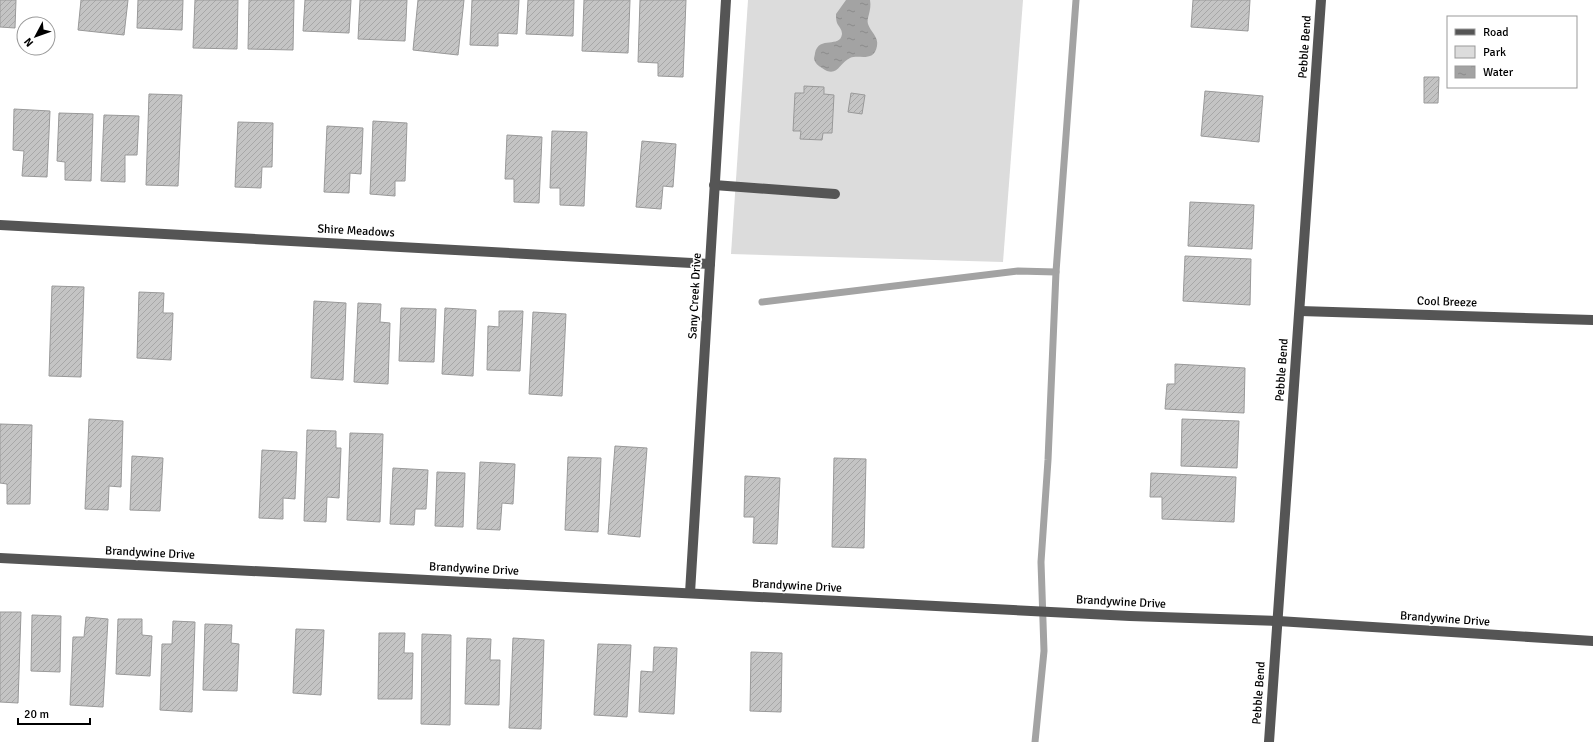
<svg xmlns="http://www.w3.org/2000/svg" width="1593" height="742" viewBox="0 0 1593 742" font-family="Signika,sans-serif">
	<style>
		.park { fill: #dcdcdc }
		.water { fill: url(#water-ripples) }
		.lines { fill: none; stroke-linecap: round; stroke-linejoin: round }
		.stream { stroke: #a3a3a3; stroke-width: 7 }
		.building { fill: url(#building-hatch); stroke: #999 }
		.minor { stroke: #555; stroke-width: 10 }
		.labels { text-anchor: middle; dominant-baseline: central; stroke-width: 3.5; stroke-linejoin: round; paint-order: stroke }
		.street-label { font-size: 12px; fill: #000; stroke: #fff }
	</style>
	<defs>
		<pattern id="water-ripples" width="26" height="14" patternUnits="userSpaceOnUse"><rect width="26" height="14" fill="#a3a3a3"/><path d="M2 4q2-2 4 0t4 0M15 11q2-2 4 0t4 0" fill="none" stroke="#8b8b8b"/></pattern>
		<pattern id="building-hatch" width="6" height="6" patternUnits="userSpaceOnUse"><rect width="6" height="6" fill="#c4c4c4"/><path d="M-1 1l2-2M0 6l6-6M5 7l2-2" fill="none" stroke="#a7a7a7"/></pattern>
	</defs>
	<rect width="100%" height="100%" fill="#fff"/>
	<!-- park -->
	<polygon class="park" points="748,0 1023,0 1003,262 731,254"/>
	<!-- water -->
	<path class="water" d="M846 0H870C872 11 866 18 868 24 870 31 879 37 877 46 874 63 859 54 850 58 839 63 837 79 822 68 818 66 815 63 814 59 814 57 815 55 815 53 819 35 840 49 842 34 842 29 839 27 837 23 836 20 836 17 836 14Z"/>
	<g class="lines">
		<!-- stream -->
		<g class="stream">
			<polyline points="762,302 1018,271 1056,272"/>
			<polyline points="1035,742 1044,651 1041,562 1048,460 1056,272 1076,0"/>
		</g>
	</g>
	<!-- building -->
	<g class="building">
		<polygon points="0,0 16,0 15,28 0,27"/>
		<polygon points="81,0 128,0 124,35 78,30"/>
		<polygon points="138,0 183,0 182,30 137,28"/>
		<polygon points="195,0 238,0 237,49 193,48"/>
		<polygon points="249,0 294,0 293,50 248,49"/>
		<polygon points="305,0 351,0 349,33 303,31"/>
		<polygon points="360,0 407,0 405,41 358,39"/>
		<polygon points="418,0 464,0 458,55 413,50"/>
		<polygon points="472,0 519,0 517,34 498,33 498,46 470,45"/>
		<polygon points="528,0 574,0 573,36 526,34"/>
		<polygon points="584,0 630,0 628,53 582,51"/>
		<polygon points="640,0 686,0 683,77 658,76 658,63 638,62"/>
		<polygon points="1193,0 1250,0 1248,31 1191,27"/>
		<polygon points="1424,77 1439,77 1438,103 1424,103"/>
		<polygon points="804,86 824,87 824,94 834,95 832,133 823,133 822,140 800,139 801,131 793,131 795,93 804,93"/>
		<polygon points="1205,91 1263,96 1259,142 1201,136"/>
		<polygon points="851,93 865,95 862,114 848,112"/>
		<polygon points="149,94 182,95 178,186 146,185"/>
		<polygon points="14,109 50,111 47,177 22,176 24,151 13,150"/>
		<polygon points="59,113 93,114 91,181 65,180 65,162 57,161"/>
		<polygon points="104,115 139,116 137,155 125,155 125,182 101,181"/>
		<polygon points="373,121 407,123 405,181 395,181 395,196 370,194"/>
		<polygon points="238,122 273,123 272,167 262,167 261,188 235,187"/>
		<polygon points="327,126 363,128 361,174 350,173 349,193 324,192"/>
		<polygon points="552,131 587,132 584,206 560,205 560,188 550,188"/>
		<polygon points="507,135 542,137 539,203 514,202 514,179 505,179"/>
		<polygon points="642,141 676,144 673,187 663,186 661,209 636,207"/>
		<polygon points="1190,202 1254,205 1252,249 1188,246"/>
		<polygon points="1185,256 1251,259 1250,305 1183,301"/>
		<polygon points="52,286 84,287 81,377 49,376"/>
		<polygon points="139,292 164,293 163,313 173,313 171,360 137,358"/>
		<polygon points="314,301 346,303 343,380 311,378"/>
		<polygon points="358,303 381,304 380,322 390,323 388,384 354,382"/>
		<polygon points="401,308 436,309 434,362 399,361"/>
		<polygon points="445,308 476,310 473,376 442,374"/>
		<polygon points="499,311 523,311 520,371 487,370 488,326 499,327"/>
		<polygon points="533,312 566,314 562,396 529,394"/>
		<polygon points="1175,364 1245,368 1244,413 1165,409 1167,384 1175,384"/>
		<polygon points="89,419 123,421 121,487 109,486 108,510 85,509"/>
		<polygon points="1182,419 1239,421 1237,468 1181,466"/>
		<polygon points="0,424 32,425 30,504 7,504 7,484 0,483"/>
		<polygon points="307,430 336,431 336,448 341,448 339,498 327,497 326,522 304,521"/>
		<polygon points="350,433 383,434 380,522 347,520"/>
		<polygon points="615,446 647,448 640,537 608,534"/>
		<polygon points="262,450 297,452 295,499 283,498 283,519 259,518"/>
		<polygon points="132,456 163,458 160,511 130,510"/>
		<polygon points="568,457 601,458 598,532 565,530"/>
		<polygon points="834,458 866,459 864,548 832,547"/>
		<polygon points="480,462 515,464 513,504 502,503 500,530 477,529"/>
		<polygon points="393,468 428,470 426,509 415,509 414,525 390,524"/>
		<polygon points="437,472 465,473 463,527 435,526"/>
		<polygon points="1151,473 1236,477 1234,522 1162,519 1162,497 1150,497"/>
		<polygon points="745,476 780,478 777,544 753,543 754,517 744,517"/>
		<polygon points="0,612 21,612 18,703 0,702"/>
		<polygon points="32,615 61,616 60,672 31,671"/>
		<polygon points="86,617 108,619 103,707 70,705 73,637 84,637"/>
		<polygon points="118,619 142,619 142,635 152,636 150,676 116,674"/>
		<polygon points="173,621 195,622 192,712 160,710 162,644 172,644"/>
		<polygon points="205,624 232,625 231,643 239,644 237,691 203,690"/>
		<polygon points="296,629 324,630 321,695 293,693"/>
		<polygon points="379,633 405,633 404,653 413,653 412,699 378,699"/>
		<polygon points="422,634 451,635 450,725 421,724"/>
		<polygon points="467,638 491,639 490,660 500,660 499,705 465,704"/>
		<polygon points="513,638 544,640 541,729 509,728"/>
		<polygon points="598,644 631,645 627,717 594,715"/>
		<polygon points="654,647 677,648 674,714 639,712 641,671 653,672"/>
		<polygon points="751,652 782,653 781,712 750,711"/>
	</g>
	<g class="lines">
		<!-- minor -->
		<g class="minor">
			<polyline points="714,185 835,194"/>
			<polyline points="0,225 710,264"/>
			<polyline points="1300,311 1593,320"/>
			<polyline points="0,558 1130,616 1278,621 1593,641"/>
			<polyline points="690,593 726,0"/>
			<polyline points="1269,742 1321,0"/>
		</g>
	</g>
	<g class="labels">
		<!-- street labels -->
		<g class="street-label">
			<text transform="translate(1305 47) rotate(-86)">Pebble Bend</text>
			<text transform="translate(356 231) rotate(3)">Shire Meadows</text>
			<text transform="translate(695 296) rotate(-87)">Sany Creek Drive</text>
			<text transform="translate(1447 302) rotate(2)">Cool Breeze</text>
			<text transform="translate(1282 370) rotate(-86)">Pebble Bend</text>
			<text transform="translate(150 553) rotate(3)">Brandywine Drive</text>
			<text transform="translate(474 569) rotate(3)">Brandywine Drive</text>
			<text transform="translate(797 586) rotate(3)">Brandywine Drive</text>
			<text transform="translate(1121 602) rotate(3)">Brandywine Drive</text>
			<text transform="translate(1445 619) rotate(4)">Brandywine Drive</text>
			<text transform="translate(1259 693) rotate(-86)">Pebble Bend</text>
		</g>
	</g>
	<!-- legend -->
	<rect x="1447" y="16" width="130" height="72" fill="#ffffff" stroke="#999999"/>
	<rect x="1455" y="29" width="20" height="6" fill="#555555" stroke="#999999"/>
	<text x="1483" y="36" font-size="12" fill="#000000">Road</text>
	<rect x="1455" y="46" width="20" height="12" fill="#dcdcdc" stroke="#999999"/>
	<text x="1483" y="56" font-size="12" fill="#000000">Park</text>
	<rect x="1455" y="66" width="20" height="12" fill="url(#water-ripples)" stroke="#999999"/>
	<text x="1483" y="76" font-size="12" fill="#000000">Water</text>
	<!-- north arrow -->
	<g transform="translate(36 36) rotate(229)"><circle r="19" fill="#ffffff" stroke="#999999"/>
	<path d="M0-3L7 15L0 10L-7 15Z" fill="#000000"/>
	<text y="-6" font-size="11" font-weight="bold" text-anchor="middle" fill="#000000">N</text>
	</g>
	<!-- scale -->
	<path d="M18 718v6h72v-6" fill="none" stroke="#000000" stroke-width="2"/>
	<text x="24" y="718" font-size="12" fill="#000000" stroke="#ffffff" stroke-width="3" paint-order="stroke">20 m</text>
</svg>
